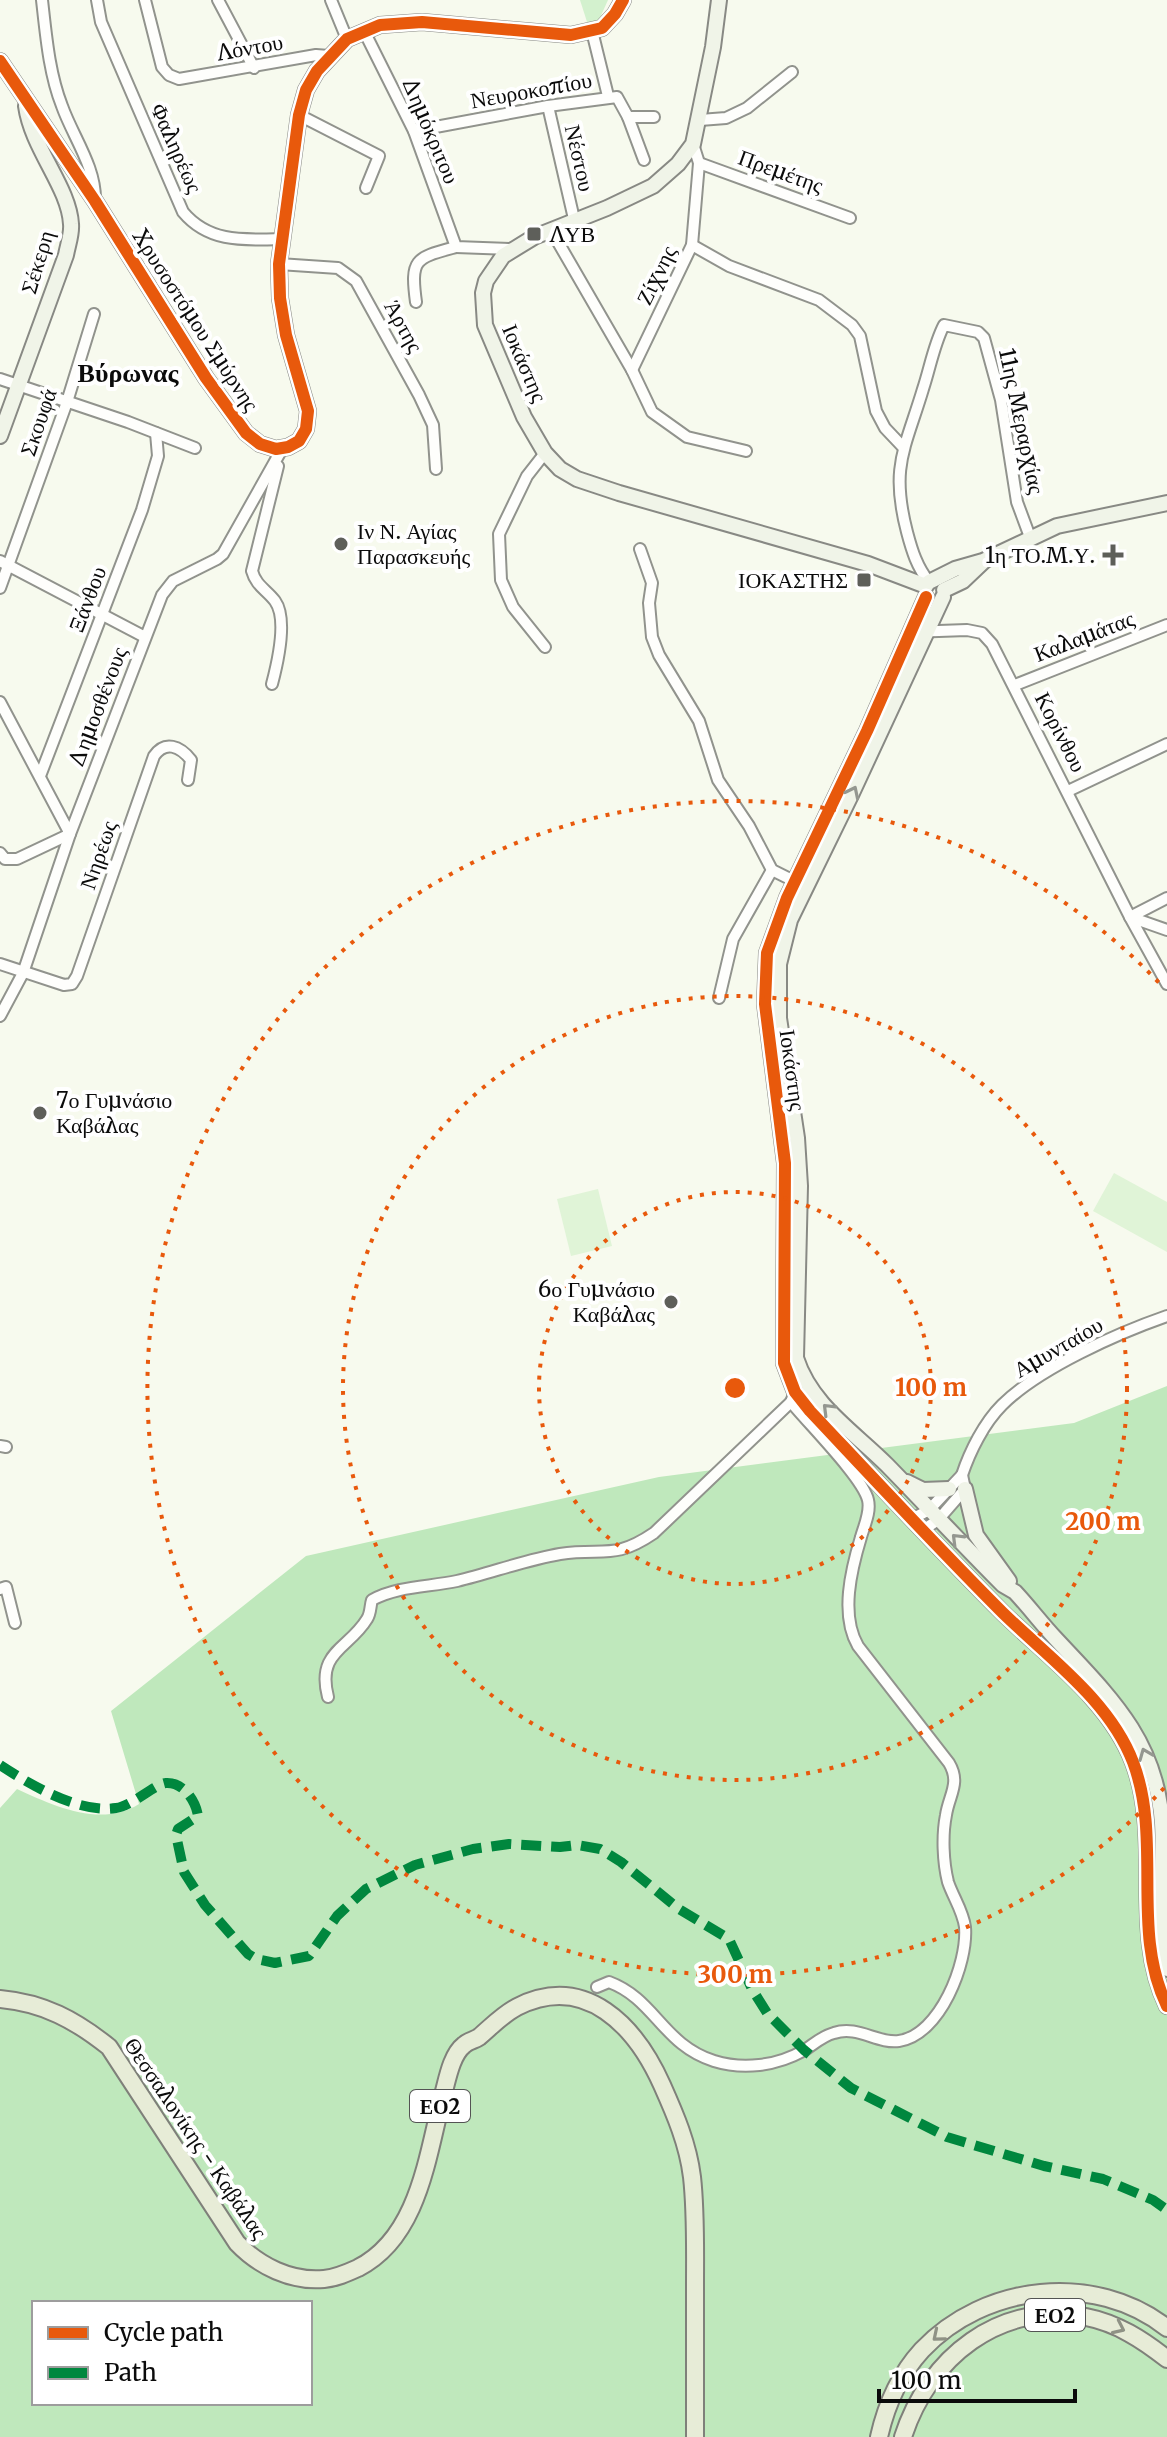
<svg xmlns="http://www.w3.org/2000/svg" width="1167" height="2437" viewBox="0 0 1167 2437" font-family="Merriweather,serif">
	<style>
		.green { fill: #d3f1ce }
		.forest { fill: #bfe8bc; fill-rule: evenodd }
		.pitch { fill: #e0f4d7 }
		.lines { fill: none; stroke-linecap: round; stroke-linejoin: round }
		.street-casing { stroke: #91938d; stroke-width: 14 }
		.secondary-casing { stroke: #888984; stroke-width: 18 }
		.primary-casing { stroke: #7f807a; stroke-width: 20 }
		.street { stroke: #fefefc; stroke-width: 10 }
		.secondary { stroke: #f0f4e8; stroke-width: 14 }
		.primary { stroke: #e7ecd7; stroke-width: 16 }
		.quiet { stroke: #00873e; stroke-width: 10; stroke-dasharray: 20 10; stroke-linecap: butt }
		.cycleway-casing { stroke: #fff; stroke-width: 17 }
		.cycleway { stroke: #e8590c; stroke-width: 12 }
		.oneway { stroke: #949790 }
		.oneway2 { stroke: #8f9285 }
		.ring { fill: none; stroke: #e8590c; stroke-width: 4; stroke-dasharray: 4 8 }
		.poi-dot { fill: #5e5f5a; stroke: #fff; stroke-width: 3 }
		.labels { text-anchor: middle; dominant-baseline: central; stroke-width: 8; stroke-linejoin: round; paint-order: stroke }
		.shield { fill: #fff; stroke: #545454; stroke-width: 2 }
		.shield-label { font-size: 20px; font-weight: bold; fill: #0b0b0b }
		.street-label { font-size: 22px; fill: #0b0b0b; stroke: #fff }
		.poi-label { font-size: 22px; fill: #0b0b0b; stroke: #fff; text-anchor: start }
		.quarter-label { font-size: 26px; font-weight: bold; fill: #0b0b0b; stroke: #fff }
		.centre { fill: #e8590c; stroke: #fff; stroke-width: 4 }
		.ring-label { font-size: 24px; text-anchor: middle; font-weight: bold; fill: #e8590c; stroke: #fff; stroke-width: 8; stroke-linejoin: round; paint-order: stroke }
	</style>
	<rect width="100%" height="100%" fill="#f7faee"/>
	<!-- green -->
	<polygon class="green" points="580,0 608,0 599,20 588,25"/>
	<!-- forest -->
	<path class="forest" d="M1167 1386V2437H0V1808L17 1789C54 1806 101 1828 139 1804L111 1711 306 1556 659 1477 1074 1423ZM34 2303H310V2403H34Z"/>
	<!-- pitch -->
	<g class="pitch">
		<polygon points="1114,1173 1167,1202 1167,1252 1093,1211"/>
		<polygon points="598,1189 612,1246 571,1256 557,1199"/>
	</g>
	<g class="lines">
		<!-- street casing -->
		<g class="street-casing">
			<g id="street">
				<path d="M42 0C46 35 49 73 62 106 73 137 96 167 95 201"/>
				<path d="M97 0 101 22 183 212C209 243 244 240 281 239"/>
				<polyline points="145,0 162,67 169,75 179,79 316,55 329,56"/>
				<polyline points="218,0 254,68"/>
				<polyline points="331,0 347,39"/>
				<polyline points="364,31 414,131 456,247 513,249"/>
				<polyline points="592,31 608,96"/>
				<polyline points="548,106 574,219"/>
				<polyline points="299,115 379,156 366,188"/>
				<polyline points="628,117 654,117"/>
				<polyline points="700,120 726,118 747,108 792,72"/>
				<polyline points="414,131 548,106 617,97 628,117 644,160"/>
				<polyline points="699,163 850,218"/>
				<polyline points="551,230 632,370 652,412 687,437 746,451"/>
				<polyline points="692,245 729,266 819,300 852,325 860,336 876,411 885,428 903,447"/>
				<polyline points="279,264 338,268 356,281 419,395 433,425 436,469"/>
				<path d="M416 302C410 258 416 258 456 247"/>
				<polyline points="632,370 692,245 699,163 693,144"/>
				<polyline points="0,379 128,422 195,448"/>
				<polyline points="640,549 652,583 649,603 652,637 659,655 699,721 718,780 749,826 772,870 800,884"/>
				<polyline points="0,561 145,637"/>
				<path d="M929 582C917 567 912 551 907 532 890 467 905 449 923 389 930 368 934 344 944 325L978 332 984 338 1001 400 1017 502 1030 537"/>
				<polyline points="0,588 67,402 94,314"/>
				<polyline points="910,632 967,630 982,633 992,644 1130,917 1167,930"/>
				<polyline points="545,647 513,607 501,580 499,534 527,476 545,453"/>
				<path d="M272 684C277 665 288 619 275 601 267 590 256 586 252 571L278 466"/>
				<polyline points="1015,685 1167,625"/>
				<polyline points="0,702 70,834 17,859 5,859 0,853"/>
				<polyline points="40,776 142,510 158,456 156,433"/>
				<polyline points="1068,791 1167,744"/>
				<polyline points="1167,898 1130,917 1167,984"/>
				<path d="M0 964 64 985 72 984 77 976 154 756C165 740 180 746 191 760L188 780"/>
				<polyline points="719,998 733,939 772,870"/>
				<polyline points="0,1016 23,973 70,834 162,595 173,581 217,559 223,554 282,449"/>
				<polyline points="0,1446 6,1447"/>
				<path d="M962 1475C970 1451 984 1423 1002 1405 1039 1368 1118 1333 1167 1316"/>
				<polyline points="912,1519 929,1510 962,1475 965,1489 938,1520 923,1530"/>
				<polyline points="0,1589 6,1587 15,1623"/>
				<path d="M328 1697C316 1651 349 1649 367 1619 371 1613 370 1606 372 1600 397 1586 429 1587 457 1581 491 1573 525 1560 560 1554 603 1547 613 1561 654 1533L791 1402"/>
				<path d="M597 1987 609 1982C655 1999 663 2045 714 2061 743 2070 776 2066 803 2051 813 2045 822 2036 834 2033 858 2025 877 2044 899 2041 940 2035 968 1963 965 1927 963 1911 953 1897 948 1882 943 1862 942 1835 946 1815 949 1795 961 1783 949 1763L858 1646C840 1615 851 1570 861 1537 864 1526 871 1512 868 1500 863 1478 808 1423 791 1402L795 1392"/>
			</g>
		</g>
		<!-- secondary casing -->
		<g class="secondary-casing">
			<g id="secondary">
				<polyline points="719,0 713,47 693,144 678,164 653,186 607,208 534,237 503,256 486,281 483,293 485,325 524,417 545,453 560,469 577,479 619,493 868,564 926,586"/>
				<polyline points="0,61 95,201 206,378 246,433 260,444 276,449 288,447 299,441 306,429 308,411 286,335 280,298 279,264 299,115 306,90 317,71 347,39 380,25 422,22 571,35 602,28 615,14 623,0"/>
				<path d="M0 436 66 255C68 244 72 234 71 224 69 187 32 149 26 106"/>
				<polyline points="929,582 955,569 983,561 1057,526 1167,503"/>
				<polyline points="944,590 963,581 983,562"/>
				<path d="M926 597 867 731 787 898 767 953 765 1004 785 1163 784 1363 795 1392 810 1411C874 1479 937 1547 1003 1613 1048 1657 1110 1701 1133 1762 1163 1841 1130 1930 1167 2006"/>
				<path d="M943 597 852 793 790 920 779 964V1018L797 1138 800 1186 796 1358C811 1405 853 1431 887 1465 926 1505 964 1546 1003 1585L1015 1592C1029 1607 1041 1623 1055 1638 1109 1696 1156 1739 1162 1823 1165 1871 1157 1922 1167 1969"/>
				<polyline points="907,1482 923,1490 949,1489"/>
				<polyline points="965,1489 976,1535 1009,1581"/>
			</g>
		</g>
		<!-- primary casing -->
		<g class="primary-casing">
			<g id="primary">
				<path d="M0 1999C44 2003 75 2020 109 2047L237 2243C259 2266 291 2282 324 2279 336 2278 347 2273 358 2268 419 2237 427 2156 443 2095 447 2081 451 2055 464 2045 468 2041 475 2040 479 2037 492 2026 502 2015 517 2007 586 1972 636 2027 662 2085 675 2114 688 2144 692 2177 696 2212 695 2249 695 2286 695 2336 695 2387 695 2437"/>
				<path d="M879 2437C886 2406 900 2374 922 2350 984 2284 1095 2271 1167 2328"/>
				<path d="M903 2437C928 2358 1000 2300 1086 2317 1117 2323 1143 2340 1167 2359"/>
			</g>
		</g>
		<!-- street -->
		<use href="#street" class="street"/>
		<!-- secondary -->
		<use href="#secondary" class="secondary"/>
		<!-- primary -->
		<use href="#primary" class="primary"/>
		<!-- quiet -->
		<path class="quiet" d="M0 1765C29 1784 79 1814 116 1808 132 1806 155 1784 166 1783 184 1782 196 1802 198 1816L178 1829 176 1835 184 1872 205 1905 248 1954 256 1959 275 1963 309 1956 337 1916 366 1889 415 1865 473 1849 509 1844 560 1847 577 1845 600 1849 621 1862 679 1909 729 1939 752 1989 767 2013 804 2050 851 2088 947 2137 1044 2166 1103 2179 1153 2200 1167 2210"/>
		<!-- cycleway casing -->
		<g class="cycleway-casing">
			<g id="cycleway">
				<polyline points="0,61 95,201 206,378 246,433 260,444 276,449 288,447 299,441 306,429 308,411 286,335 280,298 279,264 299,115 306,90 317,71 347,39 380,25 422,22 571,35 602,28 615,14 623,0"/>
				<path d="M926 597 867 731 787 898 767 953 765 1004 785 1163 784 1363 795 1392 810 1411C874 1479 937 1547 1003 1613 1048 1657 1110 1701 1133 1762 1163 1841 1130 1930 1167 2006"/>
			</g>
		</g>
		<!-- cycleway -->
		<use href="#cycleway" class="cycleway"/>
	</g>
	<!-- one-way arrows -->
	<defs><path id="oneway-chevron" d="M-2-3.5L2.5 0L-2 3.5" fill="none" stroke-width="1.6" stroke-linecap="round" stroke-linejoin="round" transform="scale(2)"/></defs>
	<g class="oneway">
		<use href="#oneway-chevron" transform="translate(853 792) rotate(-64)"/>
		<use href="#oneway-chevron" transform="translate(828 1409) rotate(-135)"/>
		<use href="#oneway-chevron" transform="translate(957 1539) rotate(-135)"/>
		<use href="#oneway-chevron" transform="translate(1145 1754) rotate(-112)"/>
	</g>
	<g class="oneway2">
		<use href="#oneway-chevron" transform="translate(1119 2328) rotate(25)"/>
		<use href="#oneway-chevron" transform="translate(938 2336) rotate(140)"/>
	</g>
	<!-- distance rings -->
	<g class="ring">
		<circle cx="735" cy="1388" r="196"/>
		<circle cx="735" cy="1388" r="392"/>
		<path d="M1164 1788A587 587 0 1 1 1164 988"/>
	</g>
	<!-- markers -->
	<g class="poi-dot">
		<rect x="526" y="226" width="16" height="16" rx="4"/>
		<circle cx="341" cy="544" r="8"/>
		<path d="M1109 543h8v8h8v8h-8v8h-8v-8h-8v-8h8z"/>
		<rect x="856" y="572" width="16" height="16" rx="4"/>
		<circle cx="40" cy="1113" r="8"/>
		<circle cx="671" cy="1302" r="8"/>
	</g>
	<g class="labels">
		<!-- shield labels -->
		<g class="shield">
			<rect x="410" y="2090" width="60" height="32" rx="6"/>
			<rect x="1025" y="2299" width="60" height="32" rx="6"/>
		</g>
		<g class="shield-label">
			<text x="440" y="2106">ΕΟ2</text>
			<text x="1055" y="2315">ΕΟ2</text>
		</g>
		<!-- street labels -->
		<g class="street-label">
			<text transform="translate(250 47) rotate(-10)">Λόντου</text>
			<text transform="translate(531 90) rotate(-10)">Νευροκοπίου</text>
			<text transform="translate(431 130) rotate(67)">Δημόκριτου</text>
			<text transform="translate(177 148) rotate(66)">Φαληρέως</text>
			<text transform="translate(580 158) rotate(77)">Νέστου</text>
			<text transform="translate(781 171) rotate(20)">Πρεμέτης</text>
			<text transform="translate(37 262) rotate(-73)">Σέκερη</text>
			<text transform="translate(656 275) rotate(-64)">Ζίχνης</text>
			<text transform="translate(196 320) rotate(57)">Χρυσοστόμου Σμύρνης</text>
			<text transform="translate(404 326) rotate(61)">Άρτης</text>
			<text transform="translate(525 363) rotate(67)">Ιοκάστης</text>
			<text transform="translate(1022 421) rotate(78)">11ης Μεραρχίας</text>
			<text transform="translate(38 422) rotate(-71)">Σκουφά</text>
			<text transform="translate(87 599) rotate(-69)">Ξάνθου</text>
			<text transform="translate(1084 636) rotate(-21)">Καλαμάτας</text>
			<text transform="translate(97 707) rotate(-69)">Δημοσθένους</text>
			<text transform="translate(1061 732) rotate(63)">Κορίνθου</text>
			<text transform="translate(98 855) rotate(-71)">Νηρέως</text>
			<text transform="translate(793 1070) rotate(82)">Ιοκάστης</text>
			<text transform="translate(1058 1347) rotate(-30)">Αμυνταίου</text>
			<text transform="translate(196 2138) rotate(56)">Θεσσαλονίκης - Καβάλας</text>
		</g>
		<!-- poi labels -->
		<g class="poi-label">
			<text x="550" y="234">ΛΥΒ</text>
			<text x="357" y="531">Ιν Ν. Αγίας<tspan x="357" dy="25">Παρασκευής</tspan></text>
			<text x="1095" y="555" text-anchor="end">1η ΤΟ.Μ.Υ.</text>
			<text x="848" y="580" text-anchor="end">ΙΟΚΑΣΤΗΣ</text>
			<text x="56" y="1100">7ο Γυμνάσιο<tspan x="56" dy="25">Καβάλας</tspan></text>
			<text x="655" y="1289" text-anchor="end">6ο Γυμνάσιο<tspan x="655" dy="25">Καβάλας</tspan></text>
		</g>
		<!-- quarter labels -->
		<g class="quarter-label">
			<text x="128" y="372">Βύρωνας</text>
		</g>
	</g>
	<circle cx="735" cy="1388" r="12" class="centre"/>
	<g class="ring-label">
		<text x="931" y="1396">100 m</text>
		<text x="1103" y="1530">200 m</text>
		<text x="735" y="1983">300 m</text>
	</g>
	<!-- legend -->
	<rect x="32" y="2301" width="280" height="104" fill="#ffffff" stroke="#9d9d9d" stroke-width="2"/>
	<rect x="48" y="2327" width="40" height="12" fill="#e8590c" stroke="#9d9d9d" stroke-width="2"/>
	<text x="104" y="2341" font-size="24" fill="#0b0b0b">Cycle path</text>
	<rect x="48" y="2367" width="40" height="12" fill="#00873e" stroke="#9d9d9d" stroke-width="2"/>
	<text x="104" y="2381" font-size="24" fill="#0b0b0b">Path</text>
	<!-- scale -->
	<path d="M879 2389v12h196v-12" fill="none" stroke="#0b0b0b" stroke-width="4"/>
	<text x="891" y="2389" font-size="24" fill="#0b0b0b" stroke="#ffffff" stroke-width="6" paint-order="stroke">100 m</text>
</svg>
